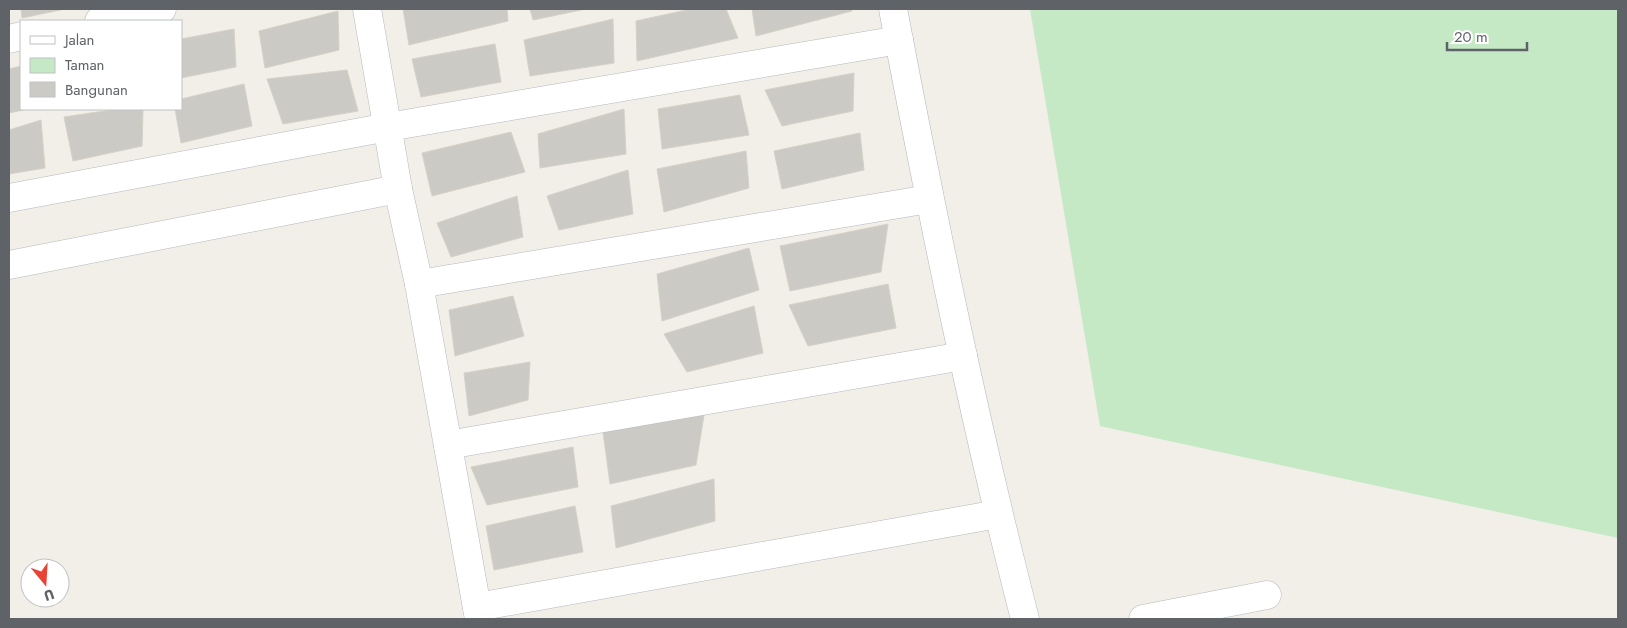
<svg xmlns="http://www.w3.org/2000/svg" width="1627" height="628" viewBox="0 0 1627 628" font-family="Jost,sans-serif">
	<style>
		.green { fill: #c5e8c5 }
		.building { fill: #cccac5; stroke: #d6d1c6 }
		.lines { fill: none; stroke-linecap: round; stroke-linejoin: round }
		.minor-casing { stroke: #b5b8bc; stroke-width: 29 }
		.minor { stroke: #fff; stroke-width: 28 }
	</style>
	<rect width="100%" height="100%" fill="#f1efe8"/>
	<!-- green -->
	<polygon class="green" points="1030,9 1618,9 1618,538 1100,426"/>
	<!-- building -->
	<g class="building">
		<polygon points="21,9 65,9 22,18"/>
		<polygon points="403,9 507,9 508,21 409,45"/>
		<polygon points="530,9 586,9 533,20"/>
		<polygon points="691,9 726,9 738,38 637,61 636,21"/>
		<polygon points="752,9 851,9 852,11 756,36"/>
		<polygon points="338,11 339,50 265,68 259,31"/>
		<polygon points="613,19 614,63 530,76 524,40"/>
		<polygon points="234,29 236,67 181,78 181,39"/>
		<polygon points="495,44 501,82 421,97 412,59"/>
		<polygon points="21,66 21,109 28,109 9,113 9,69"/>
		<polygon points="347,70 358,111 283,124 267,79"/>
		<polygon points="854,73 853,111 782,126 765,90"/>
		<polygon points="244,84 252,126 181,143 175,109 181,109 181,99"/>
		<polygon points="740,95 749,135 662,149 658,109"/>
		<polygon points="118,109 143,109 142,146 73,161 64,117"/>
		<polygon points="624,109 626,154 540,168 538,134"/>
		<polygon points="41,120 45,168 9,174 9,130"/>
		<polygon points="511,132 525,172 432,196 422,153"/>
		<polygon points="860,133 864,170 782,189 774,151"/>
		<polygon points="746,151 749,188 664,212 657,169"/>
		<polygon points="628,170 633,214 559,230 547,196"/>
		<polygon points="517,196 523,237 451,257 437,223"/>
		<polygon points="888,224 881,272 790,291 780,246"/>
		<polygon points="749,248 759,290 662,321 657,274"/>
		<polygon points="888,284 896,328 808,346 789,305"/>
		<polygon points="513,296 524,336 455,356 449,310"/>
		<polygon points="754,306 763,353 687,372 664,334"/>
		<polygon points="530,362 528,400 469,416 464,373"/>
		<polygon points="704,415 696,465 610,484 603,432"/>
		<polygon points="573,447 578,487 487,505 471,467"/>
		<polygon points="714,479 715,521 616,548 611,506"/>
		<polygon points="575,506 583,552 494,570 486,526"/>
	</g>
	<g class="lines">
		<!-- minor casing -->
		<g class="minor-casing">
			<g id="minor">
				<polyline points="367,9 398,189 419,284 479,619"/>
				<path d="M893 9C932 214 973 417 1025 619"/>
				<polyline points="99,21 162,9"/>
				<polyline points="9,39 21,36"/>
				<polyline points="9,198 388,127 899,40"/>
				<polyline points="9,265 398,189"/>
				<polyline points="419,284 929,199"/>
				<polyline points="448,445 963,356"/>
				<polyline points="477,607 998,514"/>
				<polyline points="1143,619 1267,595"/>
			</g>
		</g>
		<!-- minor -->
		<use href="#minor" class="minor"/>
	</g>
	<!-- border -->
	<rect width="1627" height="628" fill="none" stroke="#5f6368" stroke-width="20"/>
	<!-- legend -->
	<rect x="20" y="20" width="162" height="90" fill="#ffffff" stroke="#bfc1c3"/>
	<rect x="30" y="36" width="25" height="8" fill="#ffffff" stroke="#bfc1c3"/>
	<text x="65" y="45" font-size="15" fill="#5f6368">Jalan</text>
	<rect x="30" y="58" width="25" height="15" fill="#c5e8c5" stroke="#bfc1c3"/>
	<text x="65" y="70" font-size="15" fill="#5f6368">Taman</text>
	<rect x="30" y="82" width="25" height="15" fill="#cccac5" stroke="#bfc1c3"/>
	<text x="65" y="95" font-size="15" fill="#5f6368">Bangunan</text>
	<!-- north arrow -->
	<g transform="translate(45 583) rotate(162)"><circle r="24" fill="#ffffff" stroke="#bfc1c3"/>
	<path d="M0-4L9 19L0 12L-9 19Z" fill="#ea4335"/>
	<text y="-8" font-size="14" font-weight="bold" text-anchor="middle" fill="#5f6368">U</text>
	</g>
	<!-- scale -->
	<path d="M1447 42v8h80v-8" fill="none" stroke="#5f6368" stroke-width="2.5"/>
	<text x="1454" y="42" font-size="15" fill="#5f6368" stroke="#ffffff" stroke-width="4" paint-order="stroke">20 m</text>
</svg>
